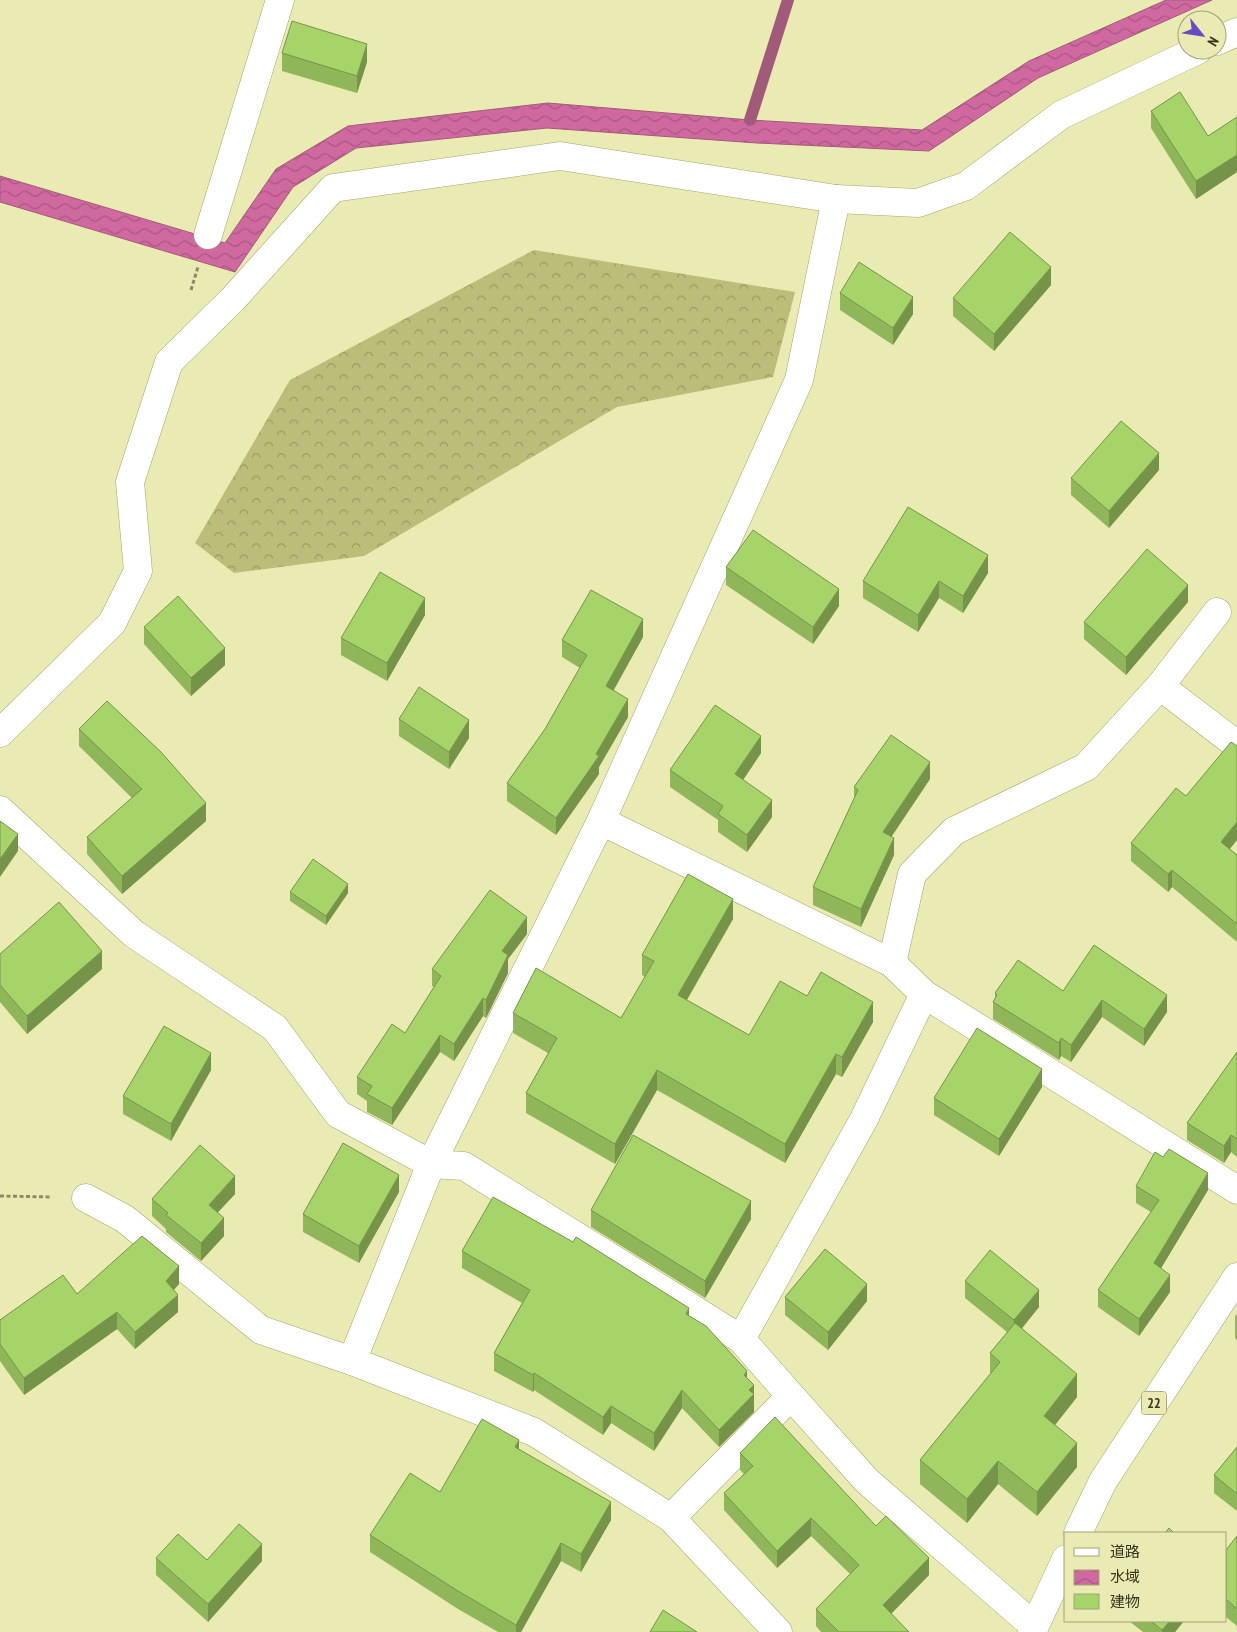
<svg xmlns="http://www.w3.org/2000/svg" width="1237" height="1632" viewBox="0 0 1237 1632" font-family="'PT Sans Narrow','Noto Sans JP',sans-serif">
	<style>
		.forest { fill: url(#forest-crowns) }
		.water { fill: url(#water-waves); stroke: #a25a7a }
		.lines { fill: none; stroke-linecap: round; stroke-linejoin: round }
		.stream { stroke: #a25a7a; stroke-width: 12 }
		.minor-casing { stroke: #a5a570; stroke-width: 29 }
		.major-casing { stroke: #a5a570; stroke-width: 29 }
		.path { stroke: #8a8b65; stroke-width: 3; stroke-dasharray: 4 2.5; stroke-linecap: butt }
		.minor { stroke: #fff; stroke-width: 28 }
		.major { stroke: #fff; stroke-width: 28 }
		.wall { fill: #90b65a }
		.shaded-wall { fill: #75944a }
		.building { fill: #a7d469; stroke: #75944a }
		.labels { text-anchor: middle; dominant-baseline: central; stroke-width: 5; stroke-linejoin: round; paint-order: stroke }
		.shield { fill: #eaebb3; stroke: #6c6c4c; stroke-width: 1 }
		.shield-label { font-size: 14px; font-weight: bold; fill: #363620 }
	</style>
	<defs>
		<pattern id="forest-crowns" width="20" height="18" patternUnits="userSpaceOnUse" patternTransform="scale(1.25)"><rect width="20" height="18" fill="#bdbd7a"/><path d="M2 6a3 3 0 1 1 6 0M12 15a3 3 0 1 1 6 0" fill="none" stroke="#9a9a64"/></pattern>
		<pattern id="water-waves" width="16" height="10" patternUnits="userSpaceOnUse" patternTransform="scale(1.25)"><rect width="16" height="10" fill="#d069a0"/><path d="M0 5q4-4 8 0t8 0" fill="none" stroke="#aa5782"/></pattern>
	</defs>
	<rect width="100%" height="100%" fill="#eaebb3"/>
	<!-- forest -->
	<polygon class="forest" points="534,250 795,292 773,377 617,407 364,556 234,573 195,543 290,380"/>
	<!-- water -->
	<polygon class="water" points="1166,0 1212,0 1038,78 929,151 757,143 547,128 356,148 293,187 235,272 0,202 0,176 225,243 276,169 348,126 548,103 750,120 922,130 1029,61"/>
	<g class="lines">
		<!-- stream -->
		<polyline class="stream" points="750,120 788,0"/>
		<!-- minor casing -->
		<g class="minor-casing">
			<g id="minor">
				<polyline points="1217,41 1237,32"/>
				<polyline points="208,235 280,0"/>
				<polyline points="1160,686 1237,745"/>
				<polyline points="0,733 112,623 138,571 130,482 169,362 233,299 333,188 560,156 836,199 918,203 966,186 1061,115 1198,50"/>
				<polyline points="0,810 134,934 275,1028 338,1114 431,1164 464,1166 741,1339 791,1396 867,1481 1034,1626"/>
				<polyline points="601,821 892,963 924,994 1237,1190"/>
				<polyline points="892,963 912,874 954,831 1086,767 1160,686 1217,612"/>
				<polyline points="86,1198 125,1219 261,1330 352,1361"/>
				<polyline points="741,1339 864,1119 924,994"/>
				<polyline points="671,1518 791,1396"/>
				<polyline points="778,1632 671,1518 534,1432 352,1361 431,1164 601,821 799,380 836,199"/>
			</g>
		</g>
		<!-- major casing -->
		<g class="major-casing">
			<g id="major">
				<polyline points="1078,1533 1103,1481 1237,1277"/>
				<polyline points="1032,1632 1066,1559"/>
			</g>
		</g>
		<!-- path -->
		<g class="path">
			<polyline points="191,290 198,267"/>
			<polyline points="0,1196 52,1197"/>
		</g>
		<!-- minor -->
		<use href="#minor" class="minor"/>
		<!-- major -->
		<use href="#major" class="major"/>
	</g>
	<!-- wall -->
	<g class="wall">
		<polygon points="282,53 367,62 357,93 282,71"/>
		<polygon points="1151,111 1208,136 1237,117 1237,172 1196,199 1151,128"/>
		<polygon points="1051,285 994,351 953,316 953,298"/>
		<polygon points="840,293 913,314 893,345 840,310"/>
		<polygon points="1159,470 1109,528 1071,495 1071,478"/>
		<polygon points="726,567 839,606 813,644 726,585"/>
		<polygon points="988,573 963,613 939,598 918,632 863,598 863,581"/>
		<polygon points="1188,602 1126,675 1084,639 1084,622"/>
		<polygon points="425,615 387,681 341,655 341,638"/>
		<polygon points="144,627 225,665 191,696 144,644"/>
		<polygon points="643,637 613,691 628,717 599,767 599,774 556,835 507,801 507,783 545,729 580,668 562,657 562,640"/>
		<polygon points="399,719 469,738 449,769 399,736"/>
		<polygon points="79,729 206,821 122,894 87,854 87,837 132,798 79,746"/>
		<polygon points="1237,746 1237,840 1230,849 1237,855 1237,942 1172,887 1168,892 1131,861 1131,843 1186,796"/>
		<polygon points="761,753 743,780 772,817 747,852 718,832 718,820 670,787 670,770"/>
		<polygon points="930,779 892,836 894,855 861,927 813,905 813,887 854,799 854,787"/>
		<polygon points="290,892 348,893 326,925 290,901"/>
		<polygon points="733,919 687,1000 749,1035 807,996 873,1022 842,1077 836,1074 785,1163 657,1090 615,1164 526,1113 526,1093 548,1053 513,1033 513,1013 621,1018 645,977 642,975 642,955"/>
		<polygon points="527,934 508,959 508,973 486,1018 483,1016 454,1061 440,1052 392,1125 367,1112 367,1101 357,1094 357,1077 405,1033 434,987 432,986 432,969"/>
		<polygon points="0,954 102,969 27,1034 0,1002"/>
		<polygon points="1063,991 1167,1012 1144,1046 1102,1017 1071,1062 1061,1056 1059,1060 993,1019 993,1002 995,998 995,993"/>
		<polygon points="1237,1052 1237,1157 1231,1152 1224,1163 1187,1140 1187,1123"/>
		<polygon points="211,1070 171,1141 123,1114 123,1096"/>
		<polygon points="1042,1087 999,1156 934,1115 934,1098"/>
		<polygon points="1136,1186 1208,1190 1161,1268 1170,1292 1139,1336 1098,1307 1098,1290 1151,1212 1136,1203"/>
		<polygon points="399,1192 359,1263 303,1232 303,1214"/>
		<polygon points="235,1194 217,1213 224,1236 201,1261 166,1232 166,1229 152,1216 152,1199"/>
		<polygon points="591,1210 751,1219 705,1298 591,1227"/>
		<polygon points="462,1251 689,1316 747,1378 754,1402 754,1412 719,1447 682,1408 654,1451 611,1423 603,1435 534,1390 533,1392 494,1371 494,1353 522,1303 462,1268"/>
		<polygon points="965,1281 1039,1307 1022,1328 1077,1397 1055,1425 1077,1467 1037,1516 998,1484 967,1523 920,1484 920,1460 990,1374 990,1353 1007,1332 965,1298"/>
		<polygon points="179,1284 174,1290 178,1312 135,1349 117,1329 24,1395 0,1361 0,1320 77,1294"/>
		<polygon points="785,1297 867,1301 828,1350 785,1315"/>
		<polygon points="1237,1314 1237,1340 1235,1338 1235,1316"/>
		<polygon points="1237,1447 1237,1511 1214,1493 1214,1475"/>
		<polygon points="519,1449 611,1520 581,1572 561,1561 521,1632 498,1632 458,1609 370,1552 370,1535 440,1492"/>
		<polygon points="740,1453 876,1526 929,1575 891,1614 909,1632 821,1632 816,1626 816,1609 850,1574 811,1536 777,1568 724,1510 724,1493 744,1474 740,1470"/>
		<polygon points="1237,1536 1237,1626 1226,1617 1226,1550"/>
		<polygon points="156,1558 207,1560 262,1561 208,1622 156,1575"/>
		<polygon points="1129,1621 1184,1621 1175,1632 1143,1632"/>
	</g>
	<!-- shaded-wall -->
	<g class="shaded-wall">
		<polygon points="367,44 367,62 357,93 357,76"/>
		<polygon points="1237,155 1237,172 1196,199 1196,181"/>
		<polygon points="1051,267 1051,285 994,351 994,334"/>
		<polygon points="913,297 913,314 893,345 893,328"/>
		<polygon points="1159,453 1159,470 1109,528 1109,511"/>
		<polygon points="988,555 988,573 963,613 963,596"/>
		<polygon points="939,581 939,598 918,632 918,615"/>
		<polygon points="1188,585 1188,602 1126,675 1126,657"/>
		<polygon points="839,589 839,606 813,644 813,627"/>
		<polygon points="425,598 425,615 387,681 387,663"/>
		<polygon points="643,619 643,637 606,704 606,686"/>
		<polygon points="225,648 225,665 191,696 191,678"/>
		<polygon points="628,699 628,717 599,767 599,774 556,835 556,818 596,754"/>
		<polygon points="469,720 469,738 449,769 449,752"/>
		<polygon points="761,736 761,753 735,792 735,774"/>
		<polygon points="930,762 930,779 883,849 883,832"/>
		<polygon points="772,800 772,817 747,852 747,835"/>
		<polygon points="206,803 206,821 122,894 122,876"/>
		<polygon points="1237,822 1237,840 1221,859 1221,842"/>
		<polygon points="18,834 18,851 0,877 0,859"/>
		<polygon points="894,838 894,855 861,927 861,909"/>
		<polygon points="1172,870 1172,887 1168,892 1168,874"/>
		<polygon points="348,884 348,893 326,925 326,916"/>
		<polygon points="733,899 733,919 678,1015 678,995"/>
		<polygon points="527,917 527,934 508,959 508,973 486,1018 486,1000 502,951"/>
		<polygon points="102,951 102,969 27,1034 27,1016"/>
		<polygon points="1167,995 1167,1012 1144,1046 1144,1029"/>
		<polygon points="483,998 483,1016 454,1061 454,1044"/>
		<polygon points="1102,1000 1102,1017 1071,1062 1071,1045"/>
		<polygon points="873,1002 873,1022 842,1077 842,1057"/>
		<polygon points="440,1035 440,1052 392,1125 392,1108"/>
		<polygon points="1061,1038 1061,1056 1059,1060 1059,1043"/>
		<polygon points="211,1053 211,1070 171,1141 171,1124"/>
		<polygon points="836,1054 836,1074 785,1163 785,1144"/>
		<polygon points="1042,1069 1042,1087 999,1156 999,1139"/>
		<polygon points="657,1070 657,1090 615,1164 615,1144"/>
		<polygon points="1231,1135 1231,1152 1224,1163 1224,1146"/>
		<polygon points="1208,1173 1208,1190 1154,1280 1154,1263"/>
		<polygon points="399,1175 399,1192 359,1263 359,1246"/>
		<polygon points="235,1176 235,1194 209,1222 209,1205"/>
		<polygon points="751,1201 751,1219 705,1298 705,1281"/>
		<polygon points="224,1218 224,1236 201,1261 201,1243"/>
		<polygon points="179,1266 179,1284 166,1298 166,1281"/>
		<polygon points="1170,1275 1170,1292 1139,1336 1139,1319"/>
		<polygon points="867,1284 867,1301 828,1350 828,1332"/>
		<polygon points="1039,1290 1039,1307 1014,1338 1014,1320"/>
		<polygon points="178,1295 178,1312 135,1349 135,1332"/>
		<polygon points="689,1308 689,1325 686,1314"/>
		<polygon points="117,1312 117,1329 24,1395 24,1378"/>
		<polygon points="747,1371 747,1389 744,1375"/>
		<polygon points="534,1373 534,1390 533,1392 533,1375"/>
		<polygon points="1077,1374 1077,1397 1044,1439 1044,1416"/>
		<polygon points="754,1385 754,1412 719,1447 719,1430 749,1390"/>
		<polygon points="682,1390 682,1408 654,1451 654,1433"/>
		<polygon points="611,1406 611,1423 603,1435 603,1417"/>
		<polygon points="519,1440 519,1458 515,1447"/>
		<polygon points="1077,1443 1077,1467 1037,1516 1037,1492"/>
		<polygon points="998,1461 998,1484 967,1523 967,1499"/>
		<polygon points="611,1502 611,1520 581,1572 581,1554"/>
		<polygon points="811,1518 811,1536 777,1568 777,1551"/>
		<polygon points="561,1543 561,1561 521,1632 516,1632 516,1625"/>
		<polygon points="262,1544 262,1561 208,1622 208,1604"/>
		<polygon points="929,1558 929,1575 883,1622 883,1605"/>
		<polygon points="1170,1621 1184,1621 1175,1632 1162,1632 1162,1630"/>
	</g>
	<!-- building -->
	<g class="building">
		<polygon points="292,21 367,44 357,76 282,53"/>
		<polygon points="1180,92 1208,136 1237,117 1237,155 1196,181 1151,111"/>
		<polygon points="1010,232 1051,267 994,334 953,298"/>
		<polygon points="859,262 913,297 893,328 840,293"/>
		<polygon points="1121,421 1159,453 1109,511 1071,478"/>
		<polygon points="908,507 988,555 963,596 939,581 918,615 863,581"/>
		<polygon points="753,530 839,589 813,627 726,567"/>
		<polygon points="1147,549 1188,585 1126,657 1084,622"/>
		<polygon points="380,572 425,598 387,663 341,638"/>
		<polygon points="591,590 643,619 606,686 628,699 596,754 599,756 556,818 507,783 545,729 587,655 562,640"/>
		<polygon points="178,596 225,648 191,678 144,627"/>
		<polygon points="419,687 469,720 449,752 399,719"/>
		<polygon points="107,701 161,752 206,803 122,876 87,837 142,789 79,729"/>
		<polygon points="715,705 761,736 735,774 772,800 747,835 718,814 723,806 670,770"/>
		<polygon points="891,735 930,762 883,832 894,838 861,909 813,887 858,790 854,787"/>
		<polygon points="1231,742 1237,746 1237,822 1221,842 1237,855 1237,924 1172,870 1168,874 1131,843 1176,788 1186,796"/>
		<polygon points="0,821 18,834 0,859"/>
		<polygon points="313,859 348,884 326,916 290,892"/>
		<polygon points="688,874 733,899 678,995 749,1035 780,981 807,996 821,972 873,1002 842,1057 836,1054 785,1144 657,1070 615,1144 526,1093 557,1038 513,1013 536,968 621,1018 654,961 642,955"/>
		<polygon points="490,890 527,917 502,951 508,955 486,1000 483,998 454,1044 440,1035 392,1108 367,1094 372,1086 357,1077 392,1024 405,1033 441,976 432,969"/>
		<polygon points="59,902 102,951 27,1016 0,985 0,954"/>
		<polygon points="1094,945 1167,995 1144,1029 1102,1000 1071,1045 1061,1038 1059,1043 993,1002 997,995 995,993 1018,960 1063,991"/>
		<polygon points="164,1026 211,1053 171,1124 123,1096"/>
		<polygon points="977,1028 1042,1069 999,1139 934,1098"/>
		<polygon points="1237,1052 1237,1139 1231,1135 1224,1146 1187,1123"/>
		<polygon points="633,1135 751,1201 705,1281 591,1210"/>
		<polygon points="343,1143 399,1175 359,1246 303,1214"/>
		<polygon points="200,1145 235,1176 209,1205 224,1218 201,1243 166,1215 168,1213 152,1199"/>
		<polygon points="1169,1149 1208,1173 1154,1263 1170,1275 1139,1319 1098,1290 1159,1200 1136,1186 1155,1152 1163,1157"/>
		<polygon points="493,1197 573,1242 576,1237 689,1308 686,1314 706,1326 747,1371 744,1375 754,1385 749,1390 754,1394 719,1430 682,1390 654,1433 611,1406 603,1417 534,1373 533,1375 494,1353 530,1290 462,1251"/>
		<polygon points="142,1236 179,1266 166,1281 178,1295 135,1332 117,1312 24,1378 0,1344 0,1320 63,1275 77,1294"/>
		<polygon points="825,1249 867,1284 828,1332 785,1297"/>
		<polygon points="990,1250 1039,1290 1014,1320 965,1281"/>
		<polygon points="1015,1323 1077,1374 1044,1416 1077,1443 1037,1492 998,1461 967,1499 920,1460 1000,1362 990,1353"/>
		<polygon points="775,1417 876,1526 886,1516 929,1558 883,1605 909,1632 839,1632 816,1609 859,1565 811,1518 777,1551 724,1493 753,1466 740,1453"/>
		<polygon points="482,1419 519,1440 515,1447 611,1502 581,1554 561,1543 516,1625 458,1591 370,1535 410,1473 440,1492"/>
		<polygon points="1237,1447 1237,1494 1214,1475"/>
		<polygon points="239,1524 262,1544 208,1604 156,1558 178,1534 207,1560"/>
		<polygon points="1169,1528 1174,1533 1165,1533"/>
		<polygon points="1237,1536 1237,1609 1226,1599 1226,1550"/>
		<polygon points="663,1610 697,1632 650,1632"/>
		<polygon points="1151,1621 1170,1621 1162,1630"/>
	</g>
	<g class="labels">
		<!-- shield labels -->
		<rect class="shield" x="1141.5" y="1391.5" width="25" height="23" rx="4"/>
		<g class="shield-label">
			<text x="1154" y="1403">22</text>
		</g>
	</g>
	<!-- legend -->
	<rect x="1064" y="1532" width="162" height="90" fill="#eaebb3" stroke="#a2a378"/>
	<rect x="1074" y="1548" width="25" height="8" fill="#ffffff" stroke="#a2a378"/>
	<text x="1110" y="1557" font-size="15" fill="#363620">道路</text>
	<rect x="1074" y="1570" width="25" height="15" fill="url(#water-waves)" stroke="#a2a378"/>
	<text x="1110" y="1582" font-size="15" fill="#363620">水域</text>
	<rect x="1074" y="1594" width="25" height="15" fill="#a7d469" stroke="#a2a378"/>
	<text x="1110" y="1607" font-size="15" fill="#363620">建物</text>
	<!-- north arrow -->
	<g transform="translate(1202 35) rotate(120)"><circle r="24" fill="#eaebb3" stroke="#a2a378"/>
	<path d="M0-4L9 19L0 12L-9 19Z" fill="#654bc4"/>
	<text y="-8" font-size="14" font-weight="bold" text-anchor="middle" fill="#363620">N</text>
	</g>
</svg>
